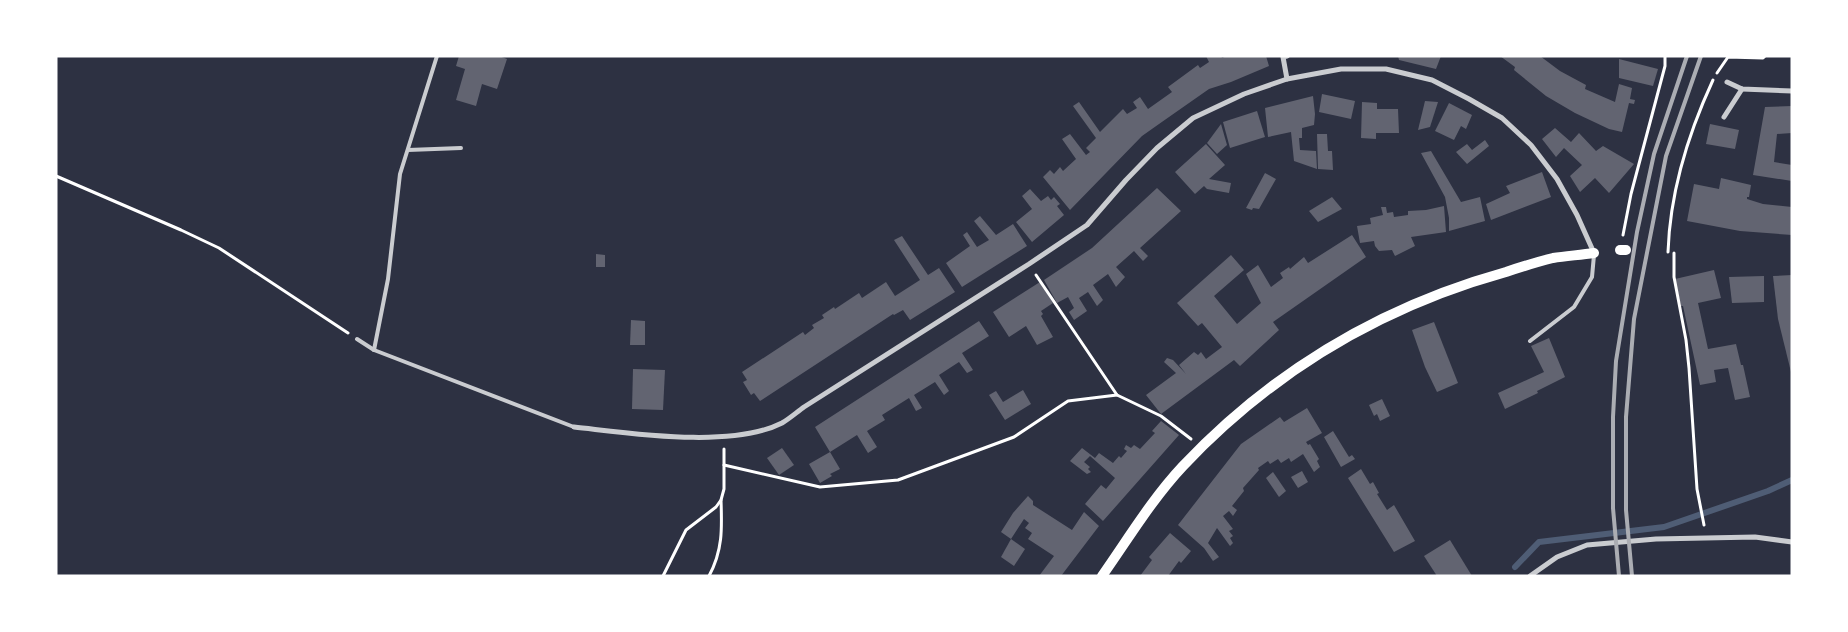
<svg xmlns="http://www.w3.org/2000/svg" width="1848" height="632" viewBox="0 0 1848 632" font-family="'Fira Sans',sans-serif">
	<style>
		.lines { fill: none; stroke-linecap: round; stroke-linejoin: round }
		.stream { stroke: #4f5d75; stroke-width: 6 }
		.building { fill: #626471 }
		.path { stroke: #fff; stroke-width: 3 }
		.service { stroke: #caccd0; stroke-width: 4 }
		.minor { stroke: #caccd0; stroke-width: 5 }
		.secondary { stroke: #fff; stroke-width: 10 }
		.rail { stroke: #abadb3; stroke-width: 4 }
	</style>
	<rect width="100%" height="100%" fill="#2d3142"/>
	<g class="lines">
		<!-- stream -->
		<polyline class="stream" points="1515,567 1539,542 1664,527 1768,491 1792,480"/>
	</g>
	<!-- building -->
	<g class="building">
		<polygon points="459,56 499,56 507,59 497,89 482,84 476,106 456,100 465,69 456,66"/>
		<polygon points="1206,56 1221,56 1222,58 1227,56 1266,56 1269,66 1231,82 1209,89 1159,124 1142,136 1070,210 1043,177 1050,170 1054,174 1060,167 1063,171 1076,159 1062,139 1070,134 1086,155 1090,152 1086,148 1096,138 1073,106 1079,102 1100,132 1123,109 1127,114 1137,108 1133,102 1140,97 1148,109 1172,92 1168,87 1198,65 1200,68 1209,62"/>
		<polygon points="1398,56 1441,56 1436,69 1399,60"/>
		<polygon points="1500,56 1540,56 1560,71 1586,85 1585,89 1615,102 1619,84 1632,88 1630,99 1635,100 1634,104 1629,103 1622,132 1609,129 1575,113 1546,96 1514,70 1515,67"/>
		<polygon points="1619,59 1658,69 1653,86 1619,78"/>
		<polygon points="1322,94 1355,101 1351,119 1319,112"/>
		<polygon points="1313,96 1315,114 1314,125 1302,128 1302,138 1299,138 1300,150 1316,151 1317,169 1294,161 1291,132 1268,137 1265,108"/>
		<polygon points="1425,101 1438,102 1430,127 1418,130"/>
		<polygon points="1362,102 1377,103 1377,109 1398,109 1399,133 1376,133 1376,139 1361,138"/>
		<polygon points="1449,103 1472,115 1466,129 1461,126 1454,140 1435,131"/>
		<polygon points="1792,106 1792,133 1777,134 1774,162 1792,165 1792,181 1753,175 1765,107"/>
		<polygon points="1257,111 1265,137 1230,148 1223,122"/>
		<polygon points="1221,124 1227,145 1217,154 1207,143"/>
		<polygon points="1710,124 1739,130 1735,149 1706,144"/>
		<polygon points="1555,128 1571,142 1579,133 1596,151 1603,146 1634,164 1609,193 1595,178 1580,192 1570,176 1582,165 1564,148 1556,157 1542,139"/>
		<polygon points="1317,134 1327,134 1328,151 1332,151 1333,170 1318,169"/>
		<polygon points="1485,140 1489,146 1467,164 1456,152 1467,144 1472,150"/>
		<polygon points="1206,144 1225,165 1209,179 1231,183 1229,193 1207,189 1204,186 1195,194 1175,172"/>
		<polygon points="1431,151 1461,202 1480,197 1485,221 1449,231 1449,218 1445,197 1421,153"/>
		<polygon points="1542,172 1551,197 1491,220 1486,204 1510,193 1506,186"/>
		<polygon points="1265,173 1276,179 1259,209 1253,208 1252,210 1246,208"/>
		<polygon points="1721,178 1751,185 1749,197 1747,197 1747,199 1763,204 1792,207 1792,235 1740,231 1687,221 1694,184 1719,189"/>
		<polygon points="1157,188 1181,211 1140,248 1148,256 1143,261 1134,251 1116,267 1125,277 1116,287 1108,274 1093,285 1103,300 1097,306 1088,292 1079,298 1087,311 1074,320 1069,312 1074,308 1068,297 1057,303 1044,280 1092,248"/>
		<polygon points="1030,189 1041,201 1048,196 1051,200 1054,197 1060,204 1057,206 1064,215 1032,242 1016,222 1032,209 1022,196"/>
		<polygon points="1332,197 1342,209 1318,222 1309,211"/>
		<polygon points="1444,206 1446,232 1411,237 1415,246 1395,256 1392,250 1379,251 1375,246 1374,241 1360,243 1357,226 1371,224 1370,218 1383,215 1381,207 1386,207 1387,213 1393,212 1394,217 1408,215 1408,211 1426,210"/>
		<polygon points="980,216 996,235 1013,224 1027,246 962,287 946,263 970,246 963,235 967,232 977,247 989,240 974,221"/>
		<polygon points="1352,235 1366,257 1273,322 1279,330 1240,366 1234,360 1161,414 1146,395 1176,373 1164,362 1167,358 1173,360 1186,374 1179,365 1194,352 1198,355 1201,352 1206,359 1222,347 1202,323 1198,326 1177,303 1231,255 1244,270 1214,296 1237,324 1261,303 1246,274 1258,265 1271,287 1283,278 1280,273 1289,267 1290,269 1304,257 1308,263"/>
		<polygon points="902,236 928,275 939,268 955,292 910,320 903,310 894,315 893,314 760,401 754,393 751,395 743,382 747,380 742,372 803,332 805,335 814,328 812,325 824,318 822,315 834,307 835,309 859,293 862,298 886,282 895,296 920,280 894,240"/>
		<polygon points="596,254 605,255 605,267 596,267"/>
		<polygon points="1714,270 1721,298 1698,303 1708,349 1736,344 1741,365 1743,365 1750,397 1735,400 1728,368 1714,370 1716,382 1700,385 1683,306 1681,306 1675,279"/>
		<polygon points="1792,275 1792,372 1791,372 1778,319 1773,276"/>
		<polygon points="1764,276 1764,302 1732,303 1729,277"/>
		<polygon points="1040,282 1053,303 1041,311 1043,314 1041,316 1053,337 1037,345 1026,326 1009,337 993,312"/>
		<polygon points="631,320 645,321 645,345 630,345"/>
		<polygon points="979,321 989,336 962,353 973,370 967,373 959,362 939,375 949,391 944,395 935,382 914,395 922,408 916,411 909,398 882,415 885,420 867,431 877,447 868,453 857,435 830,452 815,427"/>
		<polygon points="1434,322 1458,383 1437,392 1425,367 1412,330"/>
		<polygon points="1549,338 1565,377 1537,391 1538,393 1505,409 1498,393 1544,372 1531,346"/>
		<polygon points="633,369 665,370 663,410 632,409"/>
		<polygon points="1023,390 1031,404 1005,420 989,395 996,391 1003,402"/>
		<polygon points="1382,399 1390,416 1380,421 1377,414 1374,416 1369,405"/>
		<polygon points="1307,408 1322,433 1306,442 1308,445 1310,444 1319,459 1317,461 1320,467 1314,472 1303,454 1291,462 1289,458 1281,463 1278,459 1270,464 1268,461 1258,468 1259,470 1243,488 1244,491 1232,506 1237,510 1233,516 1229,511 1223,516 1233,529 1229,531 1233,536 1230,538 1233,543 1230,546 1217,528 1208,543 1219,557 1213,561 1204,548 1178,525 1241,444 1280,417 1284,422"/>
		<polygon points="1161,421 1179,435 1103,521 1085,504 1101,485 1106,489 1115,478 1090,456 1084,462 1090,467 1088,469 1091,472 1087,474 1070,461 1082,448 1095,458 1099,453 1113,463 1119,456 1121,458 1127,451 1124,449 1126,445 1131,448 1134,445 1140,449 1155,433 1152,431"/>
		<polygon points="1333,431 1349,457 1352,455 1355,459 1341,467 1324,437"/>
		<polygon points="782,448 794,465 779,475 767,458"/>
		<polygon points="830,452 840,469 830,474 832,476 820,483 809,464"/>
		<polygon points="1361,469 1370,484 1373,482 1379,493 1377,494 1387,510 1394,505 1415,541 1394,552 1348,478"/>
		<polygon points="1302,471 1308,482 1298,488 1291,477"/>
		<polygon points="1273,472 1286,491 1279,497 1266,478"/>
		<polygon points="1028,496 1033,501 1033,505 1072,530 1084,512 1099,526 1061,576 1039,576 1054,556 1028,539 1032,533 1025,528 1029,523 1024,519 1011,539 1001,532 1013,513"/>
		<polygon points="1170,533 1191,551 1181,563 1179,561 1168,576 1140,576 1152,560 1149,557"/>
		<polygon points="1011,539 1025,549 1014,566 1001,557"/>
		<polygon points="1450,540 1472,576 1437,576 1424,556"/>
	</g>
	<g class="lines">
		<!-- path -->
		<g class="path">
			<polyline points="1717,73 1728,57 1763,58 1765,56"/>
			<polyline points="56,176 181,230 219,248 348,333"/>
			<polyline points="1623,235 1631,194 1665,66 1665,56"/>
			<path d="M1668 252C1670 192 1688 134 1713 80"/>
			<polyline points="1674,253 1674,277 1686,340 1689,368 1697,489 1704,525"/>
			<polyline points="1036,275 1117,395 1161,416 1191,439"/>
			<polyline points="724,465 820,487 898,480 1014,437 1068,401 1117,395"/>
			<polyline points="663,576 686,530 716,507 721,500 724,489 724,449"/>
			<path d="M709 576C723 550 722 528 721 500"/>
		</g>
		<!-- service -->
		<g class="service">
			<polyline points="408,150 461,148"/>
			<polyline points="357,339 374,350 400,360 574,427"/>
			<polyline points="1530,341 1574,307 1592,277 1594,255"/>
			<polyline points="374,350 388,279 400,174 437,56"/>
		</g>
		<!-- minor -->
		<g class="minor">
			<polyline points="1287,56 1283,57 1287,79"/>
			<polyline points="1727,82 1742,89 1792,91"/>
			<polyline points="1724,117 1742,89"/>
			<path d="M574 427C630 433 731 449 782 423 789 419 797 412 804 407L1029 264 1087 225 1126 180 1157 148 1193 118 1244 94 1287 79 1341 69H1386L1432 80 1469 99 1502 118 1531 145 1557 179 1577 215 1594 253"/>
			<polyline points="1530,576 1557,557 1587,545 1656,539 1755,537 1792,542"/>
		</g>
		<!-- secondary -->
		<g class="secondary">
			<polyline points="1620,250 1626,250"/>
			<path d="M1102 576C1128 539 1152 499 1183 466 1272 372 1380 307 1506 272 1521 267 1537 262 1553 258 1566 256 1580 255 1594 253"/>
		</g>
		<!-- rail -->
		<g class="rail">
			<polyline points="1619,576 1613,508 1613,417 1616,361 1637,232 1654,154 1687,56"/>
			<polyline points="1632,576 1626,510 1626,417 1634,319 1666,156 1701,56"/>
		</g>
	</g>
	<!-- border -->
	<rect width="1848" height="632" fill="none" stroke="#ffffff" stroke-width="115"/>
</svg>
